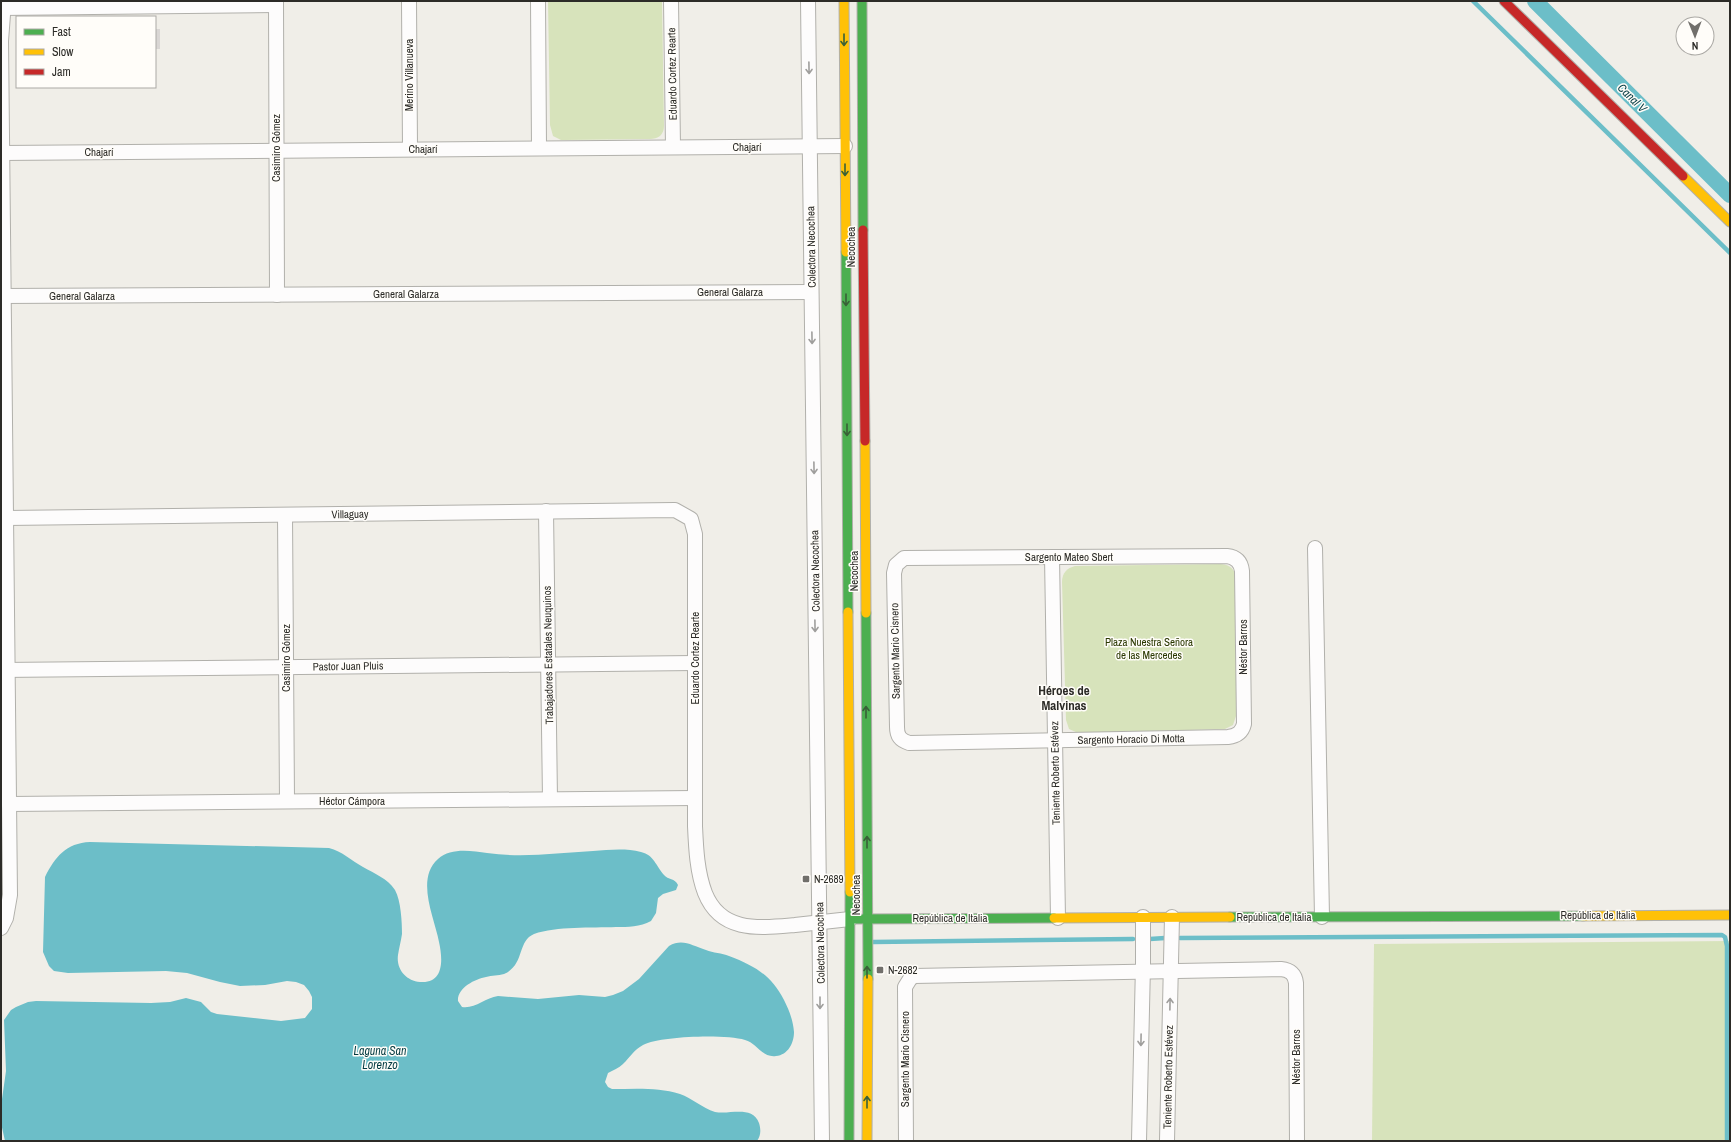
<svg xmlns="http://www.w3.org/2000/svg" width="1731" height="1142" viewBox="0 0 1731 1142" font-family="'Archivo Narrow',sans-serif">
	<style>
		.green { fill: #d7e3bb }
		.water { fill: #6cbec8 }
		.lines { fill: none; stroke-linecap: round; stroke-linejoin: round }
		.stream { stroke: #6cbec8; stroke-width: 4.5 }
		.canal { stroke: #6cbec8; stroke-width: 16 }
		.building { fill: #d9d6d4 }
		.street-casing { stroke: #b1b0ab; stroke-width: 16 }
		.fast-casing { stroke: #b1b0ab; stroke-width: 11 }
		.slow-casing { stroke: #b1b0ab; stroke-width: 11 }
		.jam-casing { stroke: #b1b0ab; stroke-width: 11 }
		.street { stroke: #fdfcfc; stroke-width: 14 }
		.fast { stroke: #4caf50; stroke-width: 9 }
		.slow { stroke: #ffc107; stroke-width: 9 }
		.jam { stroke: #c62828; stroke-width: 9 }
		.oneway { stroke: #396037 }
		.oneway2 { stroke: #9f9e9c }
		.poi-dot { fill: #716f6b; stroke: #fffdf9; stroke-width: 1.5 }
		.labels { text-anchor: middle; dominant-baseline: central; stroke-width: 3; stroke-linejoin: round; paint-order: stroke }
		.street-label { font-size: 11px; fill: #2c2b27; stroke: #fffdf9 }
		.park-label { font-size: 11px; fill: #2a3800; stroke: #fffdf9 }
		.poi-label { font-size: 11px; fill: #2c2b27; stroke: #fffdf9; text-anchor: start }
		.water-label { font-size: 12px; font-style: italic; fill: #043b42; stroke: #fffdf9 }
		.quarter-label { font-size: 13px; font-weight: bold; fill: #2c2b27; stroke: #fffdf9 }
	</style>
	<rect width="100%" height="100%" fill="#f0eee8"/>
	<!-- green -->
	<g class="green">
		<path d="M548 1H662L664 126C664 135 658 139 650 139L565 140H561L553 136 550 125Z"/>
		<path d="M1221 564C1230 565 1235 569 1236 578V716L1233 725 1225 729 1078 733 1069 729 1066 720 1062 582C1062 573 1067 568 1075 566Z"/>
		<polygon points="1730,941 1730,1141 1372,1141 1374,944"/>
	</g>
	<!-- water -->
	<path class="water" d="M90 842 329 848C342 851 352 861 363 867 375 874 387 878 395 890 401 901 402 922 402 934 401 941 399 948 398 955 396 969 406 981 420 982 444 984 443 960 439 942 435 919 415 879 438 859 451 847 472 851 487 853 522 858 558 853 593 851 609 850 625 848 641 852 654 855 656 866 664 875 668 880 675 878 678 885L676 890 663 894 658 898 656 913 651 921C640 927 628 927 616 927 591 928 557 926 534 934 517 941 525 965 504 974 498 976 492 975 486 977 475 979 457 988 458 1001L462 1007C475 1009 485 998 498 996L538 999 579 995 605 997 613 995 623 991 639 979 669 946C683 938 692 946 706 950 713 953 722 953 729 956 755 966 771 975 784 1000 789 1010 793 1020 794 1032 794 1043 788 1055 776 1056 762 1058 757 1043 745 1040 725 1034 661 1036 643 1045 634 1050 630 1057 623 1064 619 1068 613 1070 608 1073L605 1082 608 1087 612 1089C635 1089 658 1087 680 1094 692 1098 702 1108 715 1112 730 1115 752 1105 759 1123 761 1130 761 1135 757 1141H5L1 1123V1106L6 1071 4 1020 11 1010 16 1007 28 1002 36 1001 151 1003 170 1002 186 998 201 1002 211 1012 217 1014 281 1021 305 1018 312 1009V997L309 991 304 985 296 982 287 981 265 985 240 986 220 982 187 973 166 971 68 973 54 971 49 966 43 952 45 877C55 857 66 843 90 842Z"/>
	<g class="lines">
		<!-- stream -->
		<g class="stream">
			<polyline points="1473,1 1730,253"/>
			<polyline points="1180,938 1722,935 1725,937 1727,946 1727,1141"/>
			<polyline points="1150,939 1165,938"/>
			<polyline points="873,942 1133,939"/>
		</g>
		<!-- canal -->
		<polyline class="canal" points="1535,1 1730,195"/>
	</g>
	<!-- building -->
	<rect class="building" x="155" y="29" width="5" height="20"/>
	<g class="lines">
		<!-- street casing -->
		<g class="street-casing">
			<g id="street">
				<polyline points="276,1 277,295"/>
				<polyline points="409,1 410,149"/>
				<polyline points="538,1 539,148"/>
				<polyline points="671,1 673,147"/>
				<polyline points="808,1 822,1141"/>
				<polyline points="1,8 276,5"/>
				<polyline points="1,153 845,146"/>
				<polyline points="1,296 811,292"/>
				<polyline points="546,511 550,799"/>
				<polyline points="285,515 287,801"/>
				<path d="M6 518 675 510 691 519 695 534V826C696 848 697 872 705 893 721 933 759 928 795 925 813 923 831 921 850 919"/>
				<polyline points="1315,548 1322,917"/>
				<path d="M1227 556C1236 557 1241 562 1242 571L1244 724C1242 732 1237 736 1228 737L909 743C900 740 897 736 897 727L894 573 896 565 904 558Z"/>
				<polyline points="1052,557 1058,918"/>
				<polyline points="1,670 695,663"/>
				<polyline points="9,804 695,798"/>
				<polyline points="1,928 6,918 10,895 1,41 4,1"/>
				<path d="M906 1141 905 987 910 979 914 976 1281 969C1290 970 1295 974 1296 983L1297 1141"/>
				<polyline points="1139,1141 1143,965 1143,917"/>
				<polyline points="1167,1141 1172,917"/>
			</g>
		</g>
		<!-- fast casing -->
		<g class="fast-casing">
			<g id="fast">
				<polyline points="862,1 863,230"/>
				<polyline points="846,252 848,612"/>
				<polyline points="866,613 868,979"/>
				<polyline points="1230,917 1583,916"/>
				<polyline points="852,919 1054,918"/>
				<polyline points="849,1141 850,892"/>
			</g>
		</g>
		<!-- slow casing -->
		<g class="slow-casing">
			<g id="slow">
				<polyline points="844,1 846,252"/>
				<polyline points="1683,176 1730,222"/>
				<polyline points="865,441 866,613"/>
				<polyline points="848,612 850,892"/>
				<polyline points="1583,916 1730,915"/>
				<polyline points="1054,918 1230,917"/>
				<polyline points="867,1141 868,979"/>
			</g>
		</g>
		<!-- jam casing -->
		<g class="jam-casing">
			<g id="jam">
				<polyline points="1504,1 1683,176"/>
				<polyline points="863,230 865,441"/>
			</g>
		</g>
		<!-- street -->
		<use href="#street" class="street"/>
		<!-- fast -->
		<use href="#fast" class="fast"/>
		<!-- slow -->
		<use href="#slow" class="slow"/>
		<!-- jam -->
		<use href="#jam" class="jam"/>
	</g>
	<!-- one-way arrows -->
	<defs><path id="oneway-shaft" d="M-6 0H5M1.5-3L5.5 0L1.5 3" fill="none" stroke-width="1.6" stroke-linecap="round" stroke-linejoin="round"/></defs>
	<g class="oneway">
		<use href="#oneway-shaft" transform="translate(844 40) rotate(90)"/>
		<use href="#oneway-shaft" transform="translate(845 170) rotate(90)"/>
		<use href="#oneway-shaft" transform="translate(846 300) rotate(90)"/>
		<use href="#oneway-shaft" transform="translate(847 430) rotate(90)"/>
		<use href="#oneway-shaft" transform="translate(866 712) rotate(-90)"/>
		<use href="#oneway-shaft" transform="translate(867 842) rotate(-90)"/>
		<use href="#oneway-shaft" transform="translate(867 972) rotate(-90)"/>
		<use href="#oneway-shaft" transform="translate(867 1102) rotate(-90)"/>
	</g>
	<g class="oneway2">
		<use href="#oneway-shaft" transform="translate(809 68) rotate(89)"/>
		<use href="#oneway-shaft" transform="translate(812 338) rotate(89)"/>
		<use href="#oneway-shaft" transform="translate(814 468) rotate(89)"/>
		<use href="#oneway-shaft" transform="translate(815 626) rotate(89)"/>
		<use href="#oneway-shaft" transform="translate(820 1003) rotate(90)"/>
		<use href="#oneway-shaft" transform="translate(1170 1004) rotate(-89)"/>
		<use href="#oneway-shaft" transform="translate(1141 1040) rotate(91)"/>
	</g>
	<!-- markers -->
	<g class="poi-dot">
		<rect x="802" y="875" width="8" height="8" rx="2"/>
		<rect x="876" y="966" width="8" height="8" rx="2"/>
	</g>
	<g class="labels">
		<!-- street labels -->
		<g class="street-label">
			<text transform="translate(672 74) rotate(-91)">Eduardo Cortez Rearte</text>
			<text transform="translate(409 75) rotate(-90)">Merino Villanueva</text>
			<text x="747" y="147">Chajarí</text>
			<text transform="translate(276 148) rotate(-90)">Casimiro Gómez</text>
			<text x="423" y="149">Chajarí</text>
			<text x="99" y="152">Chajarí</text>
			<text transform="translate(811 247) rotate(-91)">Colectora Necochea</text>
			<text transform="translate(851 247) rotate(-90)">Necochea</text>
			<text x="730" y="292">General Galarza</text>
			<text x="406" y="294">General Galarza</text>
			<text x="82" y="296">General Galarza</text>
			<text transform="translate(350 514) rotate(-1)">Villaguay</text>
			<text x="1069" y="557">Sargento Mateo Sbert</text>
			<text transform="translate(815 571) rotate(-91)">Colectora Necochea</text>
			<text transform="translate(854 571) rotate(-90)">Necochea</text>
			<text transform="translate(1243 647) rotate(-90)">Néstor Barros</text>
			<text transform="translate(895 651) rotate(-91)">Sargento Mario Cisnero</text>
			<text transform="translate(548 655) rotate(-91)">Trabajadores Estatales Neuquinos</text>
			<text transform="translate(286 658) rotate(-90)">Casimiro Gómez</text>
			<text transform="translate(695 658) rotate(-90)">Eduardo Cortez Rearte</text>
			<text transform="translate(348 666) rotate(-1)">Pastor Juan Pluis</text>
			<text transform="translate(1131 739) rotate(-1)">Sargento Horacio Di Motta</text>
			<text transform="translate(1055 773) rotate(-91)">Teniente Roberto Estévez</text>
			<text x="352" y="801">Héctor Cámpora</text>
			<text transform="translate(856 895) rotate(-90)">Necochea</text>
			<text x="1598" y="915">República de Italia</text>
			<text x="1274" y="917">República de Italia</text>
			<text x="950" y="918">República de Italia</text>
			<text transform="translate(820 943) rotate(-91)">Colectora Necochea</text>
			<text transform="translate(1296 1057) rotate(-90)">Néstor Barros</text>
			<text transform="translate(905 1059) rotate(-90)">Sargento Mario Cisnero</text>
			<text transform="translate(1168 1077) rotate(-89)">Teniente Roberto Estévez</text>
		</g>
		<!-- park labels -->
		<g class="park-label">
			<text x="1149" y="642">Plaza Nuestra Señora<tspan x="1149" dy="13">de las Mercedes</tspan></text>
		</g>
		<!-- poi labels -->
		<g class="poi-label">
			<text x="814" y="879">N-2689</text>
			<text x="888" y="970">N-2682</text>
		</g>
		<!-- water labels -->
		<g class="water-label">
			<text transform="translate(1632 98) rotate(45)">Canal V</text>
			<text x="380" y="1051">Laguna San<tspan x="380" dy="14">Lorenzo</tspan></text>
		</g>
		<!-- quarter labels -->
		<g class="quarter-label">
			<text x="1064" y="690">Héroes de<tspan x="1064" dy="15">Malvinas</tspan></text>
		</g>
	</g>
	<!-- border -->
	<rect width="1731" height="1142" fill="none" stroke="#2c2b27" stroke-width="4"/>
	<!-- legend -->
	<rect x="16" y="16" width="140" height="72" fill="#fffdf9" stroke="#aba9a5"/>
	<rect x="24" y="29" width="20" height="6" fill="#4caf50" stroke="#aba9a5"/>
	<text x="52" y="36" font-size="12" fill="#2c2b27">Fast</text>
	<rect x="24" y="49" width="20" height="6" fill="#ffc107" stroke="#aba9a5"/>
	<text x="52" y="56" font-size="12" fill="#2c2b27">Slow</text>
	<rect x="24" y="69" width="20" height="6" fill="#c62828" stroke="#aba9a5"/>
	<text x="52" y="76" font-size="12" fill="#2c2b27">Jam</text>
	<!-- north arrow -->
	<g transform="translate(1695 36) rotate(179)"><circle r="19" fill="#fffdf9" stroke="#aba9a5"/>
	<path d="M0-3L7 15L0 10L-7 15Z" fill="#716f6b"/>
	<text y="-6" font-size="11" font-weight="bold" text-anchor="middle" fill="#2c2b27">N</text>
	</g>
</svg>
